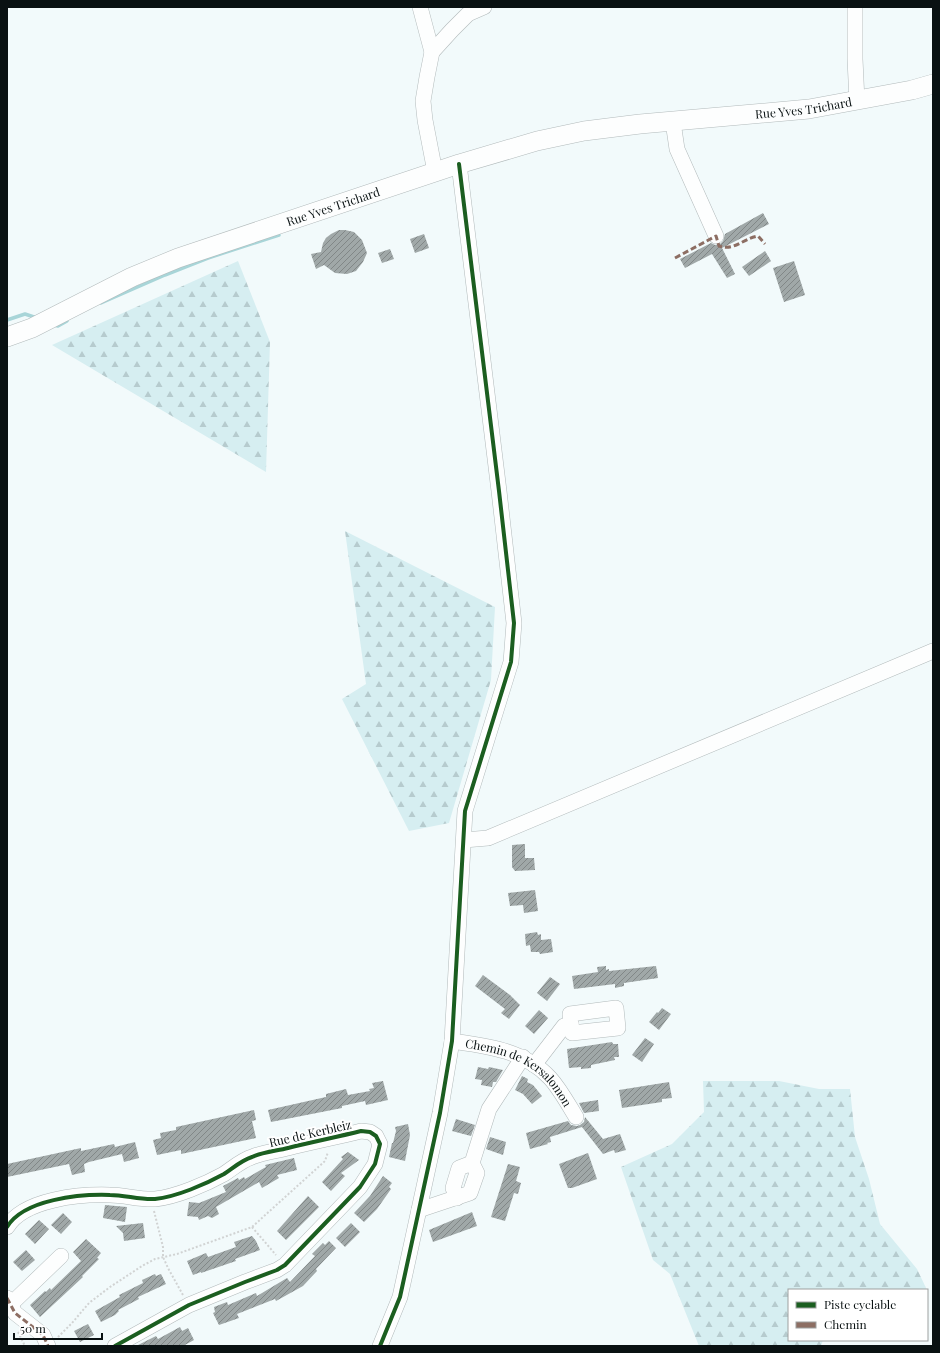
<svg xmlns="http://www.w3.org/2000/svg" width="940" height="1353" viewBox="0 0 940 1353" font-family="'Playfair Display',serif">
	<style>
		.forest { fill: url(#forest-firs) }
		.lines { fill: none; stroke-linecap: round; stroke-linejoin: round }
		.stream { stroke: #a8d5d8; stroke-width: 3.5 }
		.building { fill: url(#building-hatch) }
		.minor-casing { stroke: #b2babb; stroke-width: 16 }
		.major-casing { stroke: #b2babb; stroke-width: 20 }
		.path { stroke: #d1d3d3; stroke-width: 2; stroke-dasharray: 2 2; stroke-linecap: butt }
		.minor { stroke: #fdfefe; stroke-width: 15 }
		.major { stroke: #fdfefe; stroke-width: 19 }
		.quiet { stroke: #8d6e63; stroke-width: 3; stroke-dasharray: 6 3; stroke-linecap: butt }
		.cycleway-casing { stroke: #fff; stroke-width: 6 }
		.cycleway { stroke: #1b5e20; stroke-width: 4 }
		.labels { text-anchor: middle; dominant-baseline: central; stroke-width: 4; stroke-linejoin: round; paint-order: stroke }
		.street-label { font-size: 12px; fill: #091112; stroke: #fff }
	</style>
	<defs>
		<pattern id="forest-firs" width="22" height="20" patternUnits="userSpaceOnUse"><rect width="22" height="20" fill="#d6eef1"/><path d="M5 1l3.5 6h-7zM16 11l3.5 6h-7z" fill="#b6cbce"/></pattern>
		<pattern id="building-hatch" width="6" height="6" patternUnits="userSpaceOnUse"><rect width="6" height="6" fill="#a0a8a8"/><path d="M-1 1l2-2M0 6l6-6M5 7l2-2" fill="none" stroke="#818787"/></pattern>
	</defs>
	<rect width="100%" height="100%" fill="#f2fafb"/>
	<!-- forest -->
	<g class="forest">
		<polygon points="238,261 270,342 266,472 52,345"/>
		<polygon points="345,531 495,607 491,680 449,823 409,831 342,699 366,684"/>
		<polygon points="703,1081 779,1081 819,1089 850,1089 855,1137 869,1179 880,1224 917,1269 927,1290 789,1290 789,1340 823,1340 821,1346 699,1346 670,1274 653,1260 621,1167 672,1144 704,1112"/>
	</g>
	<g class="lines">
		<!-- stream -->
		<g class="stream">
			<polyline points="101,303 165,275 208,258 279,235"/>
			<polyline points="7,320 25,314 37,318"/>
			<polyline points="54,325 58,326 67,321"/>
		</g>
	</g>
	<!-- building -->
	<g class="building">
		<polygon points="763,213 769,224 722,248 735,274 727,278 712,254 685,268 680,259 711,243 715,245 720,244 723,241 725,234"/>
		<polygon points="339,230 345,230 354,232 362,240 367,253 363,262 356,271 347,274 335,273 324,265 316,269 311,254 321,252 323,243 326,238 331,234"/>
		<polygon points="424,234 429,248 415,253 410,239"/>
		<polygon points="390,249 394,259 382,263 378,253"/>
		<polygon points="765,251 771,261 749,276 742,267"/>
		<polygon points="794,261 805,295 784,302 773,268"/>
		<polygon points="525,844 525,858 534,858 535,870 515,871 512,867 512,845"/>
		<polygon points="535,890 538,911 524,913 523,905 510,906 508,893"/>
		<polygon points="537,932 538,935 541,934 541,940 551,939 553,952 540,954 539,952 531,952 530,945 526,946 525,934"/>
		<polygon points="606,966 606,970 609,969 609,971 656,966 658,978 624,983 624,986 615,988 615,984 574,989 572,976 598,972 597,967"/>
		<polygon points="483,975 510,995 520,1005 509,1019 501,1013 505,1009 475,986"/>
		<polygon points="550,977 560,984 547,1001 537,993"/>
		<polygon points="662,1008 671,1014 659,1030 649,1022 657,1012 658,1013"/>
		<polygon points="539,1010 548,1018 534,1034 525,1026"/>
		<polygon points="645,1038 654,1044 642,1062 632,1055"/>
		<polygon points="612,1042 613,1044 618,1044 619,1057 614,1057 615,1060 591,1065 591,1068 581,1069 581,1067 569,1068 567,1049"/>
		<polygon points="478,1067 488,1069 489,1067 503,1070 496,1082 493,1082 492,1087 481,1085 482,1080 475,1079"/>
		<polygon points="522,1076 528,1079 527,1082 533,1085 542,1096 532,1104 523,1094 515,1090"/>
		<polygon points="383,1081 388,1100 366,1105 365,1101 342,1106 342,1108 271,1122 268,1110 326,1097 326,1094 346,1089 348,1095 370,1091 369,1089 374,1088 372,1083"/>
		<polygon points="669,1082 672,1098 662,1099 662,1102 622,1108 619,1090"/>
		<polygon points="598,1100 599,1111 584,1113 579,1103"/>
		<polygon points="254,1110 256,1120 252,1121 256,1138 181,1154 181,1150 157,1155 153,1140 161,1138 160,1133 176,1130 176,1127"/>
		<polygon points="585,1117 603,1139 620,1134 626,1150 615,1153 614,1150 603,1154 582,1127 550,1137 551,1142 547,1143 548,1144 530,1149 526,1133 568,1121 571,1125 577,1126 580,1125 584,1122"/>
		<polygon points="456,1119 475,1125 471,1136 452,1131"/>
		<polygon points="408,1124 410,1135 405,1161 389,1157 392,1143 393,1143 396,1131 395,1127"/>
		<polygon points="490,1137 506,1142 503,1155 486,1149"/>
		<polygon points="135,1142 139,1158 124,1162 122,1154 89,1162 84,1164 85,1172 72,1175 69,1164 7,1177 7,1164 81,1148 81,1151 114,1144 115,1147"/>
		<polygon points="348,1152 359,1160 341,1173 345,1176 331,1191 322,1182 343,1159 341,1157"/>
		<polygon points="588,1153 597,1179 572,1188 568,1188 559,1164"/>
		<polygon points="294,1158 297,1170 277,1175 279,1178 262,1188 259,1182 216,1207 219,1214 212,1218 208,1216 199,1220 198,1217 187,1216 189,1202 199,1203 226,1192 223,1186 238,1178 239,1180 244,1177 245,1179 266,1167 265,1165"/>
		<polygon points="508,1164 520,1167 516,1181 521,1183 518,1194 514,1193 505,1221 491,1217"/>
		<polygon points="383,1176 392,1183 389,1187 391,1189 377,1209 364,1222 354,1213 370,1196"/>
		<polygon points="308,1196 319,1207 286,1240 277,1231"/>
		<polygon points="105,1205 127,1207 125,1222 103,1218"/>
		<polygon points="472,1212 477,1226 433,1242 429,1230"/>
		<polygon points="63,1213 72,1222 61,1234 51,1225"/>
		<polygon points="39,1220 49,1229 35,1244 25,1234"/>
		<polygon points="143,1223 145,1238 124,1241 123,1233 116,1226"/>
		<polygon points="351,1223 360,1232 345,1247 336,1238"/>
		<polygon points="252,1236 256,1241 260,1250 235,1259 236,1261 201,1273 201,1272 193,1275 187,1261 206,1253 208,1257 236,1247 234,1242"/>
		<polygon points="86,1239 101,1253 97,1258 99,1259 82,1276 83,1277 40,1317 30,1305 45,1291 46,1292 50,1288 51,1290 81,1261 73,1252"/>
		<polygon points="329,1241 336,1248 316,1269 317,1271 303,1286 276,1301 275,1299 237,1314 239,1318 219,1325 213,1313 215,1312 214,1307 227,1302 228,1305 256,1293 257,1296 287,1278 290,1282 315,1256 312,1254 323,1243 325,1245"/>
		<polygon points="26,1250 35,1260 22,1271 13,1262"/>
		<polygon points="155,1274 156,1276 161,1274 166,1284 138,1297 139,1299 118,1310 119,1311 115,1315 101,1322 95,1311 120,1297 119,1295 143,1283 142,1280"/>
		<polygon points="88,1324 94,1335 80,1342 74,1331"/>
		<polygon points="180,1327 182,1331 188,1328 194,1340 183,1346 136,1346 156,1336 158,1339"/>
	</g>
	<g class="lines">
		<!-- minor casing -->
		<g class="minor-casing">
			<g id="minor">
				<polyline points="420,7 432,52"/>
				<polyline points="855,7 855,59 857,101"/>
				<polyline points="673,122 677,149 716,236"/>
				<polyline points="435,172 425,120 423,101 427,77 432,52 452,30 468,14 484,7"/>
				<polyline points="464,840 488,838 933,651"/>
				<polygon points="616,1008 618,1028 572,1033 570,1014"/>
				<path id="s1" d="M452 1041C487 1046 524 1050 550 1078 560 1089 568 1104 576 1117"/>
				<polyline points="534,1065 564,1026 571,1024"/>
				<polyline points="457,1198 453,1188 459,1168 472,1163"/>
				<polyline points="419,1210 470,1193 477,1173 472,1163 489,1109 523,1057"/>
				<path d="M7 1227C24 1199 80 1194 110 1195 125 1195 140 1200 155 1199 176 1197 206 1184 224 1174 233 1168 242 1160 252 1157 263 1152 276 1151 288 1148 312 1142 337 1137 361 1131L370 1132 376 1136 380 1144 375 1164 360 1187 285 1265 277 1270 245 1282 189 1305 115 1346"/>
				<polyline points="7,1298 15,1313 43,1335 48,1346"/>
				<polyline points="10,1305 61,1256"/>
				<polyline points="380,1346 400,1297 440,1113 452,1041 465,811 511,662 514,623 499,491 459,164"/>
			</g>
		</g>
		<!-- major casing -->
		<g class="major-casing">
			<g id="major">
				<path id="s2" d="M7 337 32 328 132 277 178 258 459 164 537 141 584 131 640 124 809 109 912 90 933 84"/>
			</g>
		</g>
		<!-- path -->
		<g class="path">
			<polyline points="154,1211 163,1247 163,1257 168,1268 183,1295"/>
			<polyline points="252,1227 276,1255"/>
			<polyline points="18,1332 25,1346"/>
			<polyline points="58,1337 72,1323 89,1303 110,1287 142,1266 155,1259 177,1254 252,1227 325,1161 328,1152"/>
		</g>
		<!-- minor -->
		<use href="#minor" class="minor"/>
		<!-- major -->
		<use href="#major" class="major"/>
		<!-- quiet -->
		<g class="quiet">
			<path d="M675 258 716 236 719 246C735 251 742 239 758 236L765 244"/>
			<polyline points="7,1298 15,1313 43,1335 48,1346"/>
		</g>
		<!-- cycleway casing -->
		<g class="cycleway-casing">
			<g id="cycleway">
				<path d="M7 1227C24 1199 80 1194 110 1195 125 1195 140 1200 155 1199 176 1197 206 1184 224 1174 233 1168 242 1160 252 1157 263 1152 276 1151 288 1148 312 1142 337 1137 361 1131L370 1132 376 1136 380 1144 375 1164 360 1187 285 1265 277 1270 245 1282 189 1305 115 1346"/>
				<polyline points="380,1346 400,1297 440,1113 452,1041 465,811 511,662 514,623 499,491 459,164"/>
			</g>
		</g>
		<!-- cycleway -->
		<use href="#cycleway" class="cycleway"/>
	</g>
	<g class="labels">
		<!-- street labels -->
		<g class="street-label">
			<text stroke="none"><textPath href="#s2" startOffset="835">Rue Yves Trichard</textPath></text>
			<text stroke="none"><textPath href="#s2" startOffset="352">Rue Yves Trichard</textPath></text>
			<text stroke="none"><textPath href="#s1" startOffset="77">Chemin de Kersalomon</textPath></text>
			<text transform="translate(310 1133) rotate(-13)">Rue de Kerbleiz</text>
		</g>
	</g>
	<!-- border -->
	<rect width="940" height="1353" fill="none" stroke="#091112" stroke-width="16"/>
	<!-- legend -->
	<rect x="788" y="1289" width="140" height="52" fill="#ffffff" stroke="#9da0a0"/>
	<rect x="796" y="1302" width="20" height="6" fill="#1b5e20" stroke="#9da0a0"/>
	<text x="824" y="1309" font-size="12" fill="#091112">Piste cyclable</text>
	<rect x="796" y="1322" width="20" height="6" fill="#8d6e63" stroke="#9da0a0"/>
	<text x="824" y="1329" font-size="12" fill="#091112">Chemin</text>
	<!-- scale -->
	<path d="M14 1333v6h88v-6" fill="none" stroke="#091112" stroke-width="2"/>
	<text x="20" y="1333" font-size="12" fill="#091112" stroke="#ffffff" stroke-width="3" paint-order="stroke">50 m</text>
</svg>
